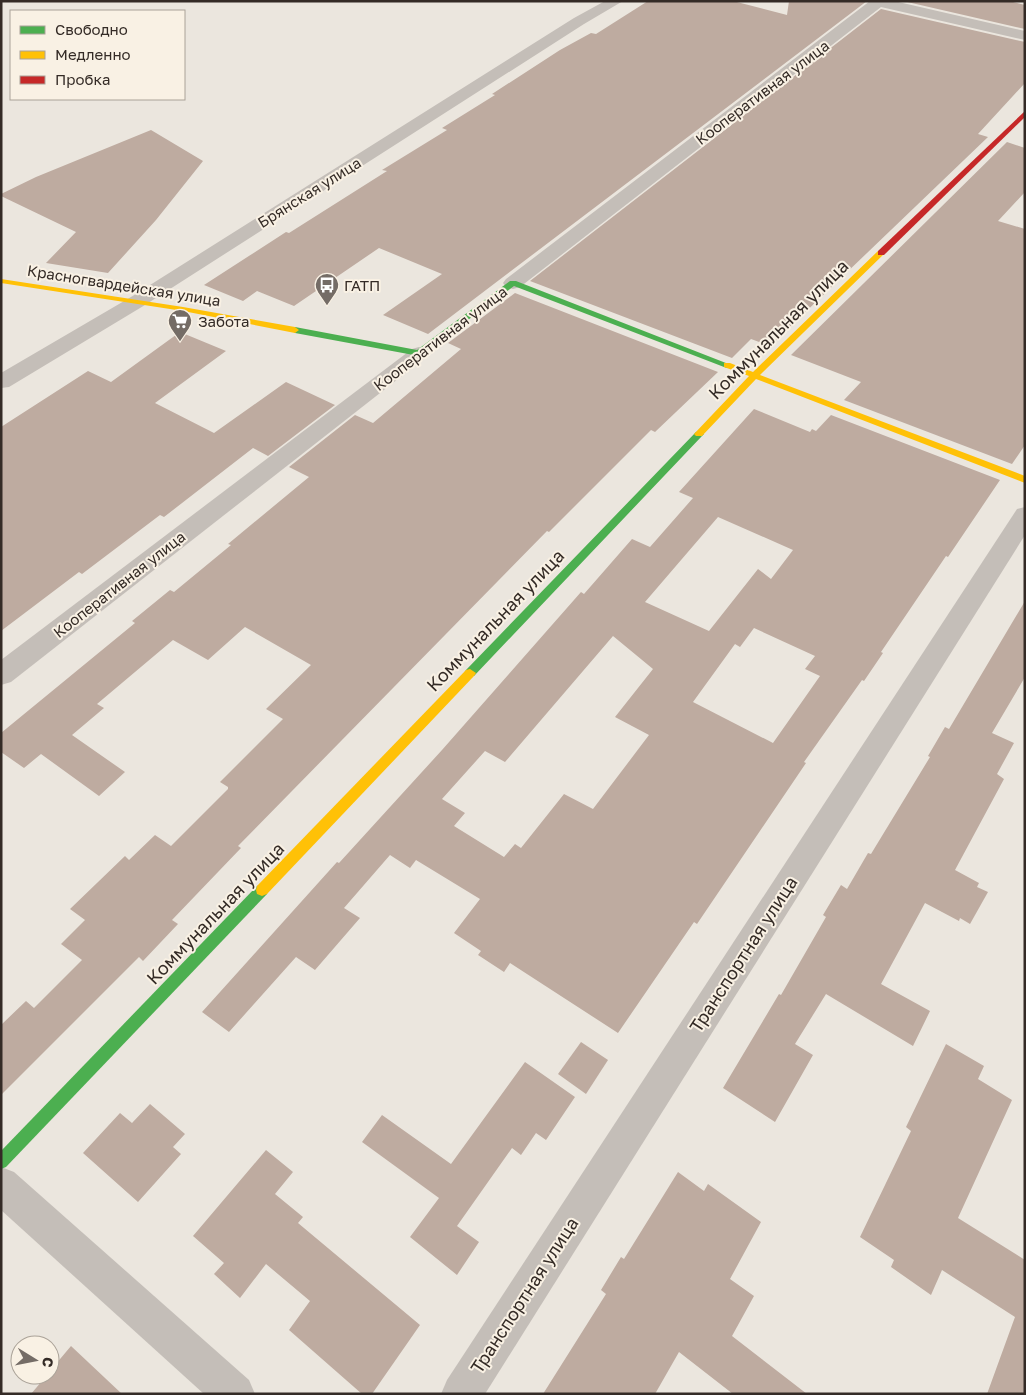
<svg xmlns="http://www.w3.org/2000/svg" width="1026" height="1395" viewBox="0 0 1026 1395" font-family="'Golos Text',sans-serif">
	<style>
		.building { fill: #beaba0; fill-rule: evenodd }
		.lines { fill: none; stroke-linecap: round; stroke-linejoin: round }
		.street { fill: #c4beb8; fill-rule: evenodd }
		.fast { fill: #4caf50; fill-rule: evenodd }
		.slow { fill: #ffc107; fill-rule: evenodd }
		.jam { fill: #c62828; fill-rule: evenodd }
		.labels { text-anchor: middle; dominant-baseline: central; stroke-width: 4; stroke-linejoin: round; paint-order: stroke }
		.far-street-label { font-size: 15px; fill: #342b26; stroke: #f9f1e4 }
		.far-poi-label { font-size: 15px; fill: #342b26; stroke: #f9f1e4; text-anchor: start }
		.street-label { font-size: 18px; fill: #342b26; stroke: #f9f1e4 }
	</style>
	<rect width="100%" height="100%" fill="#ebe6de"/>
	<!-- building -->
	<g class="building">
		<polygon points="648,1 733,1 787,15 789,1 867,1 428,334 383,315 442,274 379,248 294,306 257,291 243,301 204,285 286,232 289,233 387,171 382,170 447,130 442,128 495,95 492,94 560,50 591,33 596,34"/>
		<polygon points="903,1 1009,1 1025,5 1025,29"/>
		<polygon points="881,9 1025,42 1025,83 978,134 988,137 770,346 751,339 732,358 530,281"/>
		<polygon points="151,130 203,161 156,220 108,273 46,263 76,232 1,196 1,194 36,177"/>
		<polygon points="1007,142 1025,148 1025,192 998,221 1025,229 1025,445 1012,464 844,400 861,382 791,355"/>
		<polygon points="515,293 718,372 655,432 651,430 549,532 547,531 238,846 241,848 172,920 178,924 143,961 139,957 1,1095 1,1025 26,1001 34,1008 82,960 61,944 85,920 70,909 125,856 129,860 155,835 171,846 228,789 228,787 220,782 283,719 266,709 311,665 245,627 208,660 173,640 97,704 104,708 72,735 125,772 99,796 41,754 24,768 1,752 1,733 135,623 132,621 170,590 174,592 231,545 228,544 309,477 289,467 355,415 373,423 461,349 448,343"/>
		<polygon points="180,332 226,351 155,403 214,433 286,382 335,405 268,456 253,448 164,517 160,515 82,574 79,572 1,631 1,427 88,371 111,382"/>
		<path d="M754 409 810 432 812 429 816 431 831 415 1000 480 948 557 946 556 881 652 883 653 864 681 862 680 804 762 806 763 697 924 694 922 618 1033 510 963 504 972 478 955 481 951 454 933 480 899 416 860 410 868 390 855 344 908 360 918 315 970 296 957 229 1032 202 1012 337 862 339 863 442 750 581 592 584 594 632 539 650 547 693 498 679 492ZM718 517 793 550 771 579 758 569 709 631 645 602ZM754 628 815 656 805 669 820 676 773 743 693 702 735 644 740 647ZM613 636 653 669 615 717 649 735 593 809 564 794 521 848 515 844 504 857 454 826 465 813 442 799 485 751 505 762Z"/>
		<polygon points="1025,601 1025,677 992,733 1014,743 997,774 1004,779 955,870 979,883 977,887 988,892 970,924 960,918 959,921 925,903 881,984 930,1011 913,1046 826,994 795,1044 813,1055 775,1122 723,1088 779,994 781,995 826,917 823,915 841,885 847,889 868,853 871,854 930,757 928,756 945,727 949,729"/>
		<polygon points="581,1042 608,1060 586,1094 558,1074"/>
		<polygon points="946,1044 984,1066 978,1079 1012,1100 958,1218 1025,1260 1025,1394 987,1394 1015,1317 942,1270 931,1295 891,1267 894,1260 860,1237 911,1131 906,1127"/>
		<polygon points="525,1062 575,1097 546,1140 536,1133 521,1155 512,1148 457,1226 479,1242 457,1275 410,1237 439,1198 362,1142 382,1115 451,1164"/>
		<polygon points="150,1104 185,1134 173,1147 181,1154 138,1202 83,1153 120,1113 132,1123"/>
		<polygon points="266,1150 293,1172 275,1194 303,1217 298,1223 420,1325 372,1394 362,1394 289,1330 310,1301 266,1264 240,1298 214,1274 224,1263 193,1236"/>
		<polygon points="678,1172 704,1191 708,1184 761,1222 730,1279 754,1296 732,1336 807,1394 733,1394 679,1352 655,1394 543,1394 606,1294 601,1290 621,1257 624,1259"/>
		<polygon points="71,1346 122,1394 31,1394 47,1375 50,1375 50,1371"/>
	</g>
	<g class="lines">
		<!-- street -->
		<g class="street">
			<polygon points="605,1 623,1 584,24 145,305 9,387 1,388 1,373 131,297 574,18"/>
			<polygon points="870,1 894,1 1025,31 1025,40 881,7 520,287 513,289 506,287 503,283 506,279"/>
			<polygon points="419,347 426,349 429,353 426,357 11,682 1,685 1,660 412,349"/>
			<polygon points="1025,507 1025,535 485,1394 441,1394 447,1380 1017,509"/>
			<polygon points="1,1167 14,1172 249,1380 255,1394 204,1394 1,1210"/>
		</g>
		<!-- fast -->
		<g class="fast">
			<polygon points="510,281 516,281 731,365 727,368 724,367 514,286 419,356 295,333 291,330 295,327 417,350"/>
			<polygon points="699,431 704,434 702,436 474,676 466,676 464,673 466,670 696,432"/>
			<polygon points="262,884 267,886 268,890 267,894 6,1167 1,1169 1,1151 257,886"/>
		</g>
		<!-- slow -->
		<g class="slow">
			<polygon points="878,251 885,253 760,375 1025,476 1025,483 756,379 702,436 696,436 694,434 749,376 724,367 724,363 730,363 753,372"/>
			<polygon points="1,279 183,307 295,327 299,330 295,333 183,311 1,283"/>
			<polygon points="470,669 476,673 474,676 267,894 262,896 257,894 256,890 257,886 466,670"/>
		</g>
		<!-- jam -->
		<polygon class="jam" points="1025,111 1025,117 884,255 878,255 878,251"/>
	</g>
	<!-- icons -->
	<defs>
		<g id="bus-pin" transform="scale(1.25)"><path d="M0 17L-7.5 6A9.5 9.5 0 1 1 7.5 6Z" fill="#746c66" stroke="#f9f1e4"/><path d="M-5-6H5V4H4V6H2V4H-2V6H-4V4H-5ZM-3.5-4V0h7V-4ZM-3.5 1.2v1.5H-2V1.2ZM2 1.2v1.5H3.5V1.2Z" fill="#fff"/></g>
		<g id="supermarket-pin" transform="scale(1.25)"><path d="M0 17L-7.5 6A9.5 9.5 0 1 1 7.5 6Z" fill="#746c66" stroke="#f9f1e4"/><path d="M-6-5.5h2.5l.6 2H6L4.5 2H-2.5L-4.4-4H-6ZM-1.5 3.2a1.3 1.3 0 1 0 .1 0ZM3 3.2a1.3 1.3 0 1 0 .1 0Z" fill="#fff"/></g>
	</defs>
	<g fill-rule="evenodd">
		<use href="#bus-pin" x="327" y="285"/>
		<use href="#supermarket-pin" x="180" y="321"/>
	</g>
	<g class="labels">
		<!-- far-street labels -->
		<g class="far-street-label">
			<text transform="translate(762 92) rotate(-37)">Кооперативная улица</text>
			<text transform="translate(309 192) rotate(-32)">Брянская улица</text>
			<text transform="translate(124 285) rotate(9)">Красногвардейская улица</text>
			<text transform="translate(440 338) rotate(-37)">Кооперативная улица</text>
			<text transform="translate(119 584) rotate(-38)">Кооперативная улица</text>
		</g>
		<!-- far-poi labels -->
		<g class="far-poi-label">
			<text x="344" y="285">ГАТП</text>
			<text x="198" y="321">Забота</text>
		</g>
		<!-- street labels -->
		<g class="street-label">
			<text transform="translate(778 329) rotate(-45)">Коммунальная улица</text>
			<text transform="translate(495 620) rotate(-46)">Коммунальная улица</text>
			<text transform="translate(215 913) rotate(-46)">Коммунальная улица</text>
			<text transform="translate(743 954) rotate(-57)">Транспортная улица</text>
			<text transform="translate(524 1295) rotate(-57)">Транспортная улица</text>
		</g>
	</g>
	<!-- border -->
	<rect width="1026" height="1395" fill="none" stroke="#342b26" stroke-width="5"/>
	<!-- legend -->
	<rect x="10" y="10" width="175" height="90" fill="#f9f1e4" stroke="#aaa298"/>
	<rect x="20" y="26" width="25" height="8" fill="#4caf50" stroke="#aaa298"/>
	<text x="55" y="35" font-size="15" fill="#342b26">Свободно</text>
	<rect x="20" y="51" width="25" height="8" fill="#ffc107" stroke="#aaa298"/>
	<text x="55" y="60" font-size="15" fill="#342b26">Медленно</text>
	<rect x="20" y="76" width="25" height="8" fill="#c62828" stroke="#aaa298"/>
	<text x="55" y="85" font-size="15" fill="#342b26">Пробка</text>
	<!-- north arrow -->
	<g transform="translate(35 1360) rotate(100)"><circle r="24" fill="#f9f1e4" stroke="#aaa298"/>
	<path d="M0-4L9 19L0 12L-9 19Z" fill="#746c66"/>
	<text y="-8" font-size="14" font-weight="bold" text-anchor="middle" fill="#342b26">С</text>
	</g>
</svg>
